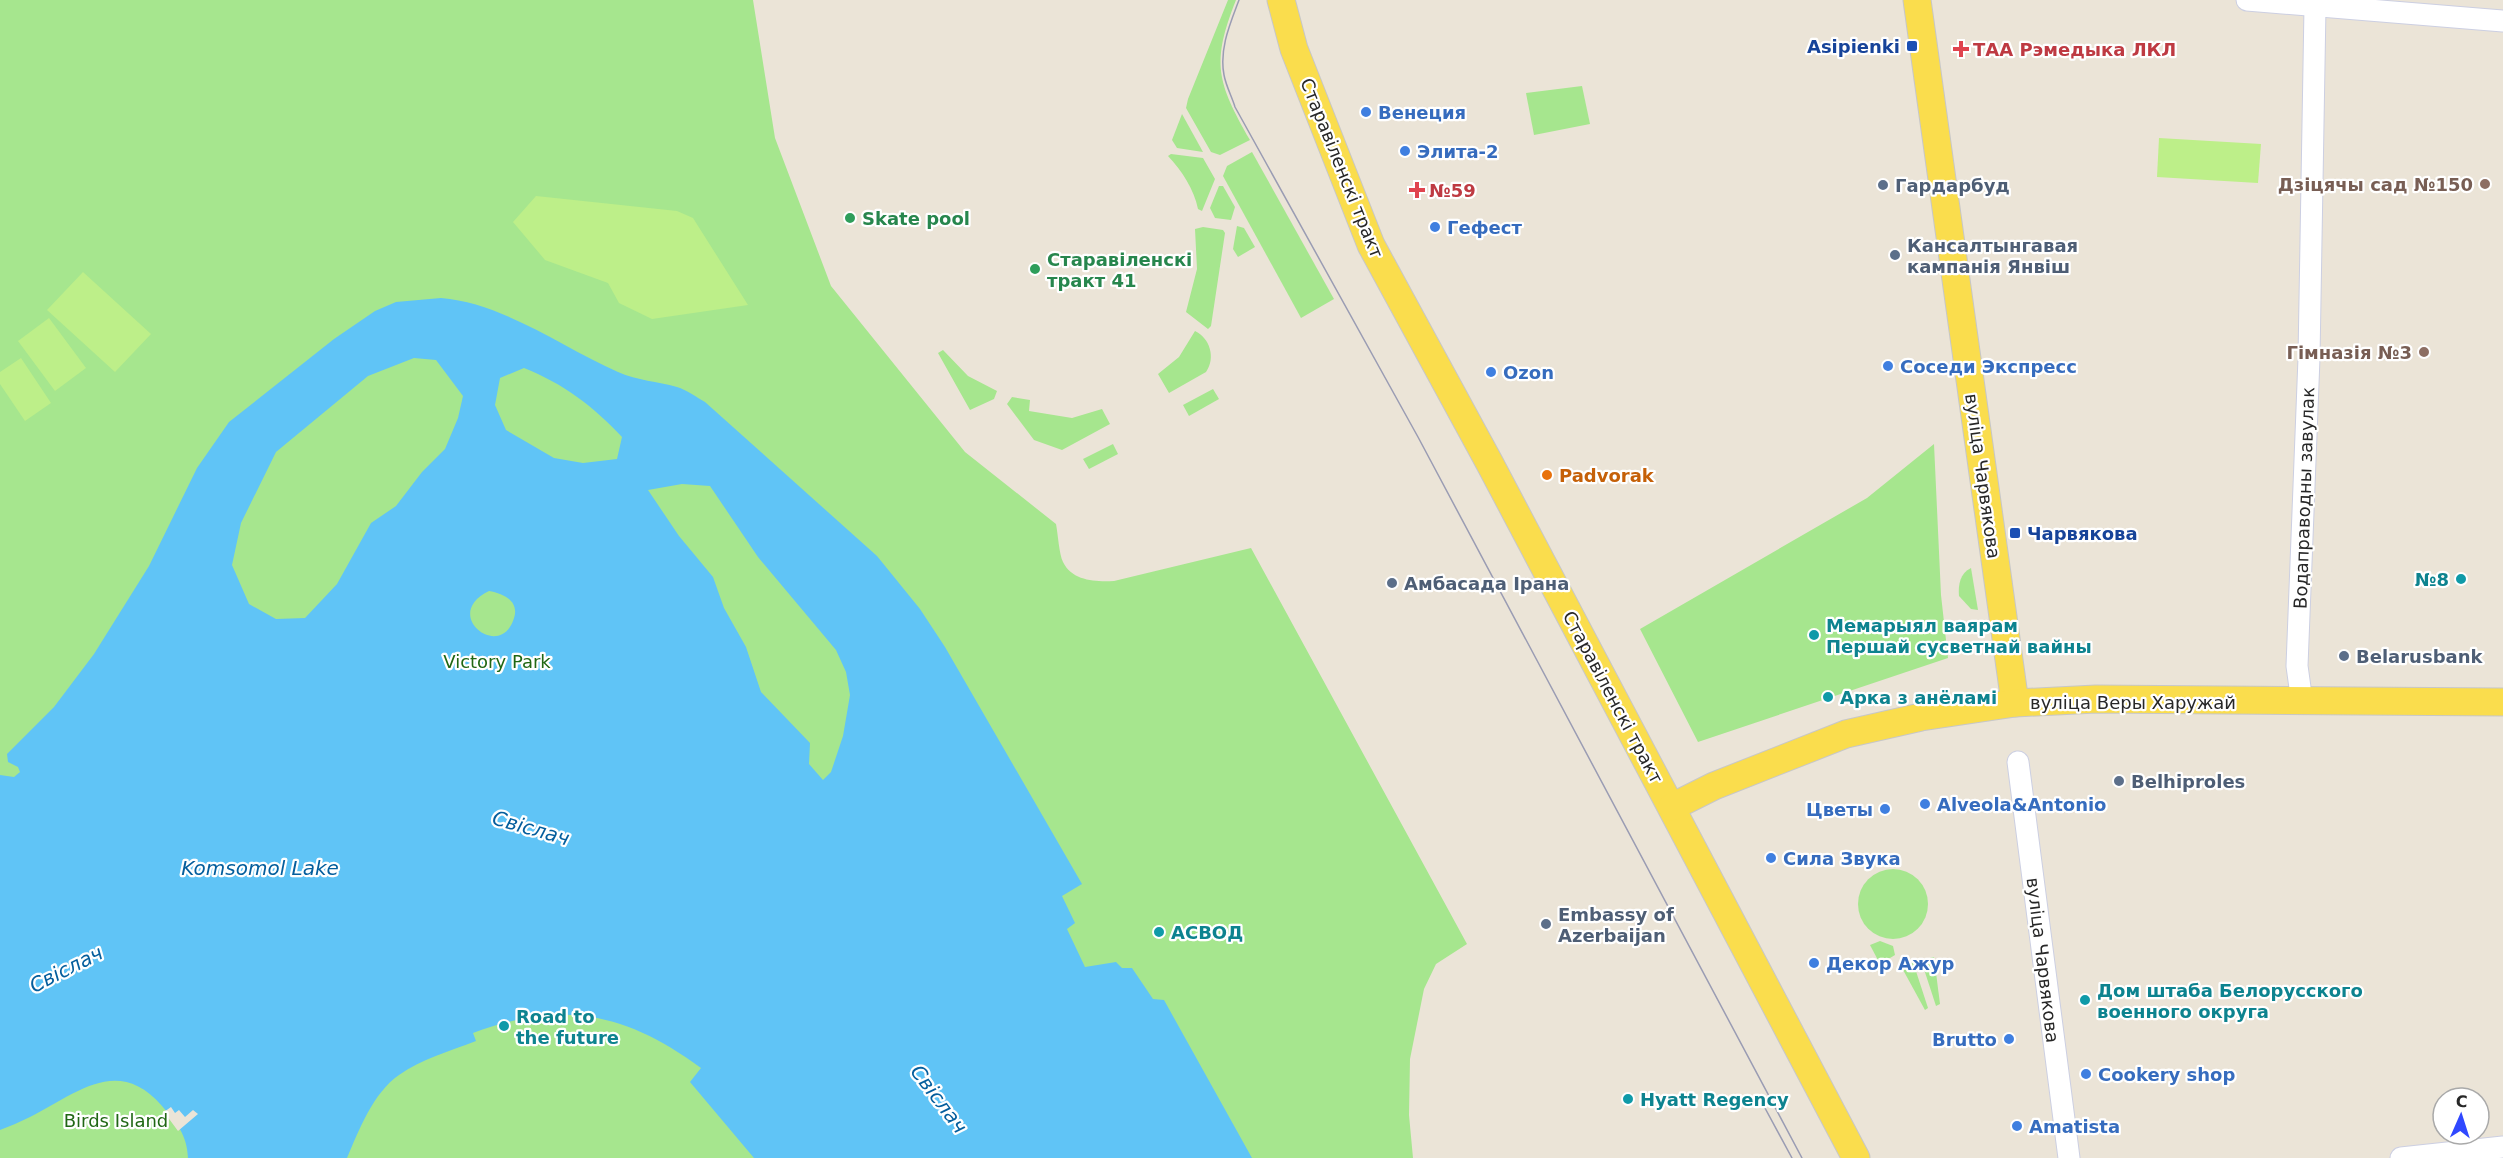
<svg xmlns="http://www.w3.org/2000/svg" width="2503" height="1158" viewBox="0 0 2503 1158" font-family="'DejaVu Sans',sans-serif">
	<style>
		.green { fill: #a6e68e }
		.pitch { fill: #bdef89 }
		.water { fill: #60c4f6; fill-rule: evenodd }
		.pier { fill: #ebe4d7 }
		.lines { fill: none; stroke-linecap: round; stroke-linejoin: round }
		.minor-casing { stroke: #cccfe2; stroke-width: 23 }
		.major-casing { stroke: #c7c7c7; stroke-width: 29 }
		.minor { stroke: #fff; stroke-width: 21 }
		.major { stroke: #fadd4d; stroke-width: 27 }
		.tram { stroke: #9a9cb3; stroke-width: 1.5 }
		.transit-dot { fill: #1a4fb4; stroke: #fff; stroke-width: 2 }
		.health-dot { fill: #e0444e; stroke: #fff; stroke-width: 2 }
		.shop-dot { fill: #3f7fe0; stroke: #fff; stroke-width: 2 }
		.education-dot { fill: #8d6e63; stroke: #fff; stroke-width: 2 }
		.service-dot { fill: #5c6f8a; stroke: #fff; stroke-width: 2 }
		.leisure-dot { fill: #2e9e5b; stroke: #fff; stroke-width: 2 }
		.food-dot { fill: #e8710a; stroke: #fff; stroke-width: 2 }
		.culture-dot { fill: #0f9aa8; stroke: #fff; stroke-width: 2 }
		.labels { text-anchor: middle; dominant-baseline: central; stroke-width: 4.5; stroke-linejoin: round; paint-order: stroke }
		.transit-label { font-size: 18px; font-weight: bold; fill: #164399; stroke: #fff; text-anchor: end }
		.health-label { font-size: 18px; font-weight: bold; fill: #be3a42; stroke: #fff; text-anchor: start }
		.shop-label { font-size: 18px; font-weight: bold; fill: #366cbe; stroke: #fff; text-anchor: start }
		.street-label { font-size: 18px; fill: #272727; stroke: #fff }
		.education-label { font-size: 18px; font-weight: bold; fill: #785e54; stroke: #fff; text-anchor: end }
		.service-label { font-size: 18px; font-weight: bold; fill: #4e5e75; stroke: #fff; text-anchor: start }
		.leisure-label { font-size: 18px; font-weight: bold; fill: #27864d; stroke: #fff; text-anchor: start }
		.food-label { font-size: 18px; font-weight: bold; fill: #c56008; stroke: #fff; text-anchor: start }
		.culture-label { font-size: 18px; font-weight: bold; fill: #0d838f; stroke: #fff; text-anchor: start }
		.park-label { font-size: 18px; fill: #206714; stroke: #fff }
		.water-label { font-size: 20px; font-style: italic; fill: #045e9d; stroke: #fff }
	</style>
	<rect width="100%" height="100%" fill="#ebe4d7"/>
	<!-- green -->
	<g class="green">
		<path d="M0 0H753L775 138 831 286 965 452 1056 524C1058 534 1059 554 1063 562 1072 581 1096 582 1114 581L1251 548 1467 944 1436 964 1424 989 1410 1059 1409 1115 1413 1158H0Z"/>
		<path d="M1228 0H1236C1211 63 1217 82 1250 140L1220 155 1211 152 1186 108 1188 99Z"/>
		<polygon points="1582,86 1590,124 1534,135 1526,93"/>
		<polygon points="1182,114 1203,152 1177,148 1172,140"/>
		<polygon points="1252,152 1334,299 1301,318 1223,176 1227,166"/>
		<path d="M1171 154 1203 158 1215 179 1202 211 1198 209C1194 189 1182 171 1168 156Z"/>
		<polygon points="1219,186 1223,186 1235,207 1231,220 1215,218 1210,208"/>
		<polygon points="1237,226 1244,228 1255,247 1238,257 1233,249"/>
		<polygon points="1203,227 1223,230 1225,233 1211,326 1208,329 1186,312 1197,269 1195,229"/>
		<path d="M1195 331C1210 338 1216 358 1206 372L1169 393 1158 374 1179 357Z"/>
		<polygon points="943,350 968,376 997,391 994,399 970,410 938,353"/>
		<polygon points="1213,389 1219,399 1189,416 1183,405"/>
		<polygon points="1012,397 1030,400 1029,411 1072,418 1102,409 1110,424 1062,450 1034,440 1007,404"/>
		<polygon points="1113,444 1118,454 1089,469 1083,459"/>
		<polygon points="1934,444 1941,595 1948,658 1698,742 1640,629 1867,498"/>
		<path d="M1971 568 1978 610 1971 609 1959 596C1958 585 1960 573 1971 568Z"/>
		<circle cx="1893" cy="904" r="35"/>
		<polygon points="1880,941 1893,946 1895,955 1880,964 1870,945"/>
		<polygon points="1934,957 1940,1004 1936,1006 1921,960"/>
		<polygon points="1913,962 1928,1008 1925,1010 1902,968"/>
	</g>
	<!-- pitch -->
	<g class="pitch">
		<polygon points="2159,138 2261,144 2258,183 2157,177"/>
		<polygon points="536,196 677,211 693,218 748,305 652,319 619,303 608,283 545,260 513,222"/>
		<polygon points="83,272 151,334 115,372 47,310"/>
		<polygon points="49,318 86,368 55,391 18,341"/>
		<polygon points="21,358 51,403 25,421 0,384 0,372"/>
	</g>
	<!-- water -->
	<path class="water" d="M441 298C503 303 562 347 618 372 638 381 657 381 677 387 687 390 696 397 705 402L877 556 920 609 945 647 1082 884 1062 896 1075 923 1067 929 1085 967 1116 962 1122 968H1132L1153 999 1164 1000 1252 1158H754L690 1082 701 1068C625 1012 562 1000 473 1033L476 1041C450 1051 422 1059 399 1075 373 1093 359 1130 347 1158H188C187 1135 177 1123 162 1106 117 1054 75 1095 30 1117 20 1122 10 1126 0 1130V775L14 777 20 772 18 767 8 762 7 754 54 707 94 654 149 566 197 468 229 422 334 339 375 311 396 302ZM414 358 436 360 463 396 458 418 445 449 422 472 396 506 371 523 337 584 305 618 276 619 249 604 232 565 241 523 276 452 368 376ZM524 368C564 384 593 406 622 437L617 459 583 463 554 458 506 430 495 405 500 378ZM682 484 710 486 758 557 836 650 846 672 850 695 843 736 831 772 823 780 809 764 810 743 761 692 746 647 724 608 713 577 679 536 648 490ZM489 591C505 594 521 602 513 621 498 660 441 614 489 591Z"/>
	<!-- pier -->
	<polygon class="pier" points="171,1107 175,1113 179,1110 185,1117 193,1110 198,1114 178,1131 164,1112"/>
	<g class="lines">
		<!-- minor casing -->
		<g class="minor-casing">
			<g id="minor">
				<polyline points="2247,0 2503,21"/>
				<polyline points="2302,702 2297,666 2309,358 2315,7"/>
				<polyline points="2018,762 2069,1158"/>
				<polyline points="2401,1158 2503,1147"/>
			</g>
		</g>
		<!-- major casing -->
		<g class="major-casing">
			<g id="major">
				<polyline points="1281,0 1294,49 1371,245 1489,462 1856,1158"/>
				<polyline points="1917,0 2015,703"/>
				<polyline points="1672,807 1714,786 1846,734 1921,717 2015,703 2096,699 2503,702"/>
			</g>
		</g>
		<!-- minor -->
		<use href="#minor" class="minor"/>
		<!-- major -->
		<use href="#major" class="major"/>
		<!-- tram -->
		<g class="tram">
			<path d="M1239 0C1230 24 1219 49 1224 75 1226 86 1232 97 1235 107L1418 437 1802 1158"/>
			<polyline points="1759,1097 1792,1158"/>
		</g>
	</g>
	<!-- markers -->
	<g class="transit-dot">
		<rect x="1906" y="40" width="12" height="12" rx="3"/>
		<rect x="2009" y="527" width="12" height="12" rx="3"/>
	</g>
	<g class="health-dot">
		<path d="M1958 40h6v6h6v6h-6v6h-6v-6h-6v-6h6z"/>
		<path d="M1414 181h6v6h6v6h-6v6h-6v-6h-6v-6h6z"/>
	</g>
	<g class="shop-dot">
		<circle cx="1366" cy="112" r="6"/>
		<circle cx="1405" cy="151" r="6"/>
		<circle cx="1435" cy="227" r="6"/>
		<circle cx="1888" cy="366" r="6"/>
		<circle cx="1491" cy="372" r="6"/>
		<circle cx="1925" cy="804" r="6"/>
		<circle cx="1885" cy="809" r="6"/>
		<circle cx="1771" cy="858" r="6"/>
		<circle cx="1814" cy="963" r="6"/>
		<circle cx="2009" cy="1039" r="6"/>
		<circle cx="2086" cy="1074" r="6"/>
		<circle cx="2017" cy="1126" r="6"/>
	</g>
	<g class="education-dot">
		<circle cx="2485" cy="184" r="6"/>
		<circle cx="2424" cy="352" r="6"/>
	</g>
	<g class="service-dot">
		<circle cx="1883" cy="185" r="6"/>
		<circle cx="1895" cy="255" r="6"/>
		<circle cx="1392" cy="583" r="6"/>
		<circle cx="2344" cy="656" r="6"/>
		<circle cx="2119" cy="781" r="6"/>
		<circle cx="1546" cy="924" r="6"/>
	</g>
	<g class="leisure-dot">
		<circle cx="850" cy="218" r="6"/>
		<circle cx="1035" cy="269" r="6"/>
	</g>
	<circle class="food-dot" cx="1547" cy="475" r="6"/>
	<g class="culture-dot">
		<circle cx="2461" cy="579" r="6"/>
		<circle cx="1814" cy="635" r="6"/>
		<circle cx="1828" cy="697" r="6"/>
		<circle cx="1159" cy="932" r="6"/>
		<circle cx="2085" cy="1000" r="6"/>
		<circle cx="504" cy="1026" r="6"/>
		<circle cx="1628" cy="1099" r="6"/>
	</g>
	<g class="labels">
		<!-- transit labels -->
		<g class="transit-label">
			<text x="1900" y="46">Asipienki</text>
			<text x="2027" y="533" text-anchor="start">Чарвякова</text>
		</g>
		<!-- health labels -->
		<g class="health-label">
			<text x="1973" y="49">ТАА Рэмедыка ЛКЛ</text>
			<text x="1429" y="190">№59</text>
		</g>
		<!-- shop labels -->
		<g class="shop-label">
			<text x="1378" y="112">Венеция</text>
			<text x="1417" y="151">Элита-2</text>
			<text x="1447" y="227">Гефест</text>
			<text x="1900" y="366">Соседи Экспресс</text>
			<text x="1503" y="372">Ozon</text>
			<text x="1937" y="804">Alveola&amp;Antonio</text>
			<text x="1873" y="809" text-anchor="end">Цветы</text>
			<text x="1783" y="858">Сила Звука</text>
			<text x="1826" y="963">Декор Ажур</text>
			<text x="1997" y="1039" text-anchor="end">Brutto</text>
			<text x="2098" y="1074">Cookery shop</text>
			<text x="2029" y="1126">Amatista</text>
		</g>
		<!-- street labels -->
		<g class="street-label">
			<text transform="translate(1342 168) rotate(68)">Старавіленскі тракт</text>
			<text transform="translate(1983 476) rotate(82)">вуліца Чарвякова</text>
			<text transform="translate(2304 498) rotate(-88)">Водаправодны завулак</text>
			<text transform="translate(1613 697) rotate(62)">Старавіленскі тракт</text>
			<text x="2133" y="702">вуліца Веры Харужай</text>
			<text transform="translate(2043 960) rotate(83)">вуліца Чарвякова</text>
		</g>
		<!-- education labels -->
		<g class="education-label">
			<text x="2473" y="184">Дзіцячы сад №150</text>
			<text x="2412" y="352">Гімназія №3</text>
		</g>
		<!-- service labels -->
		<g class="service-label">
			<text x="1895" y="185">Гардарбуд</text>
			<text x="1907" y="245">Кансалтынгавая<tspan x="1907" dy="21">кампанія Янвіш</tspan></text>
			<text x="1404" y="583">Амбасада Ірана</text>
			<text x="2356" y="656">Belarusbank</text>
			<text x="2131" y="781">Belhiproles</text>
			<text x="1558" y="914">Embassy of<tspan x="1558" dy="21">Azerbaijan</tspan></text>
		</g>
		<!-- leisure labels -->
		<g class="leisure-label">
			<text x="862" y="218">Skate pool</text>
			<text x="1047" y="259">Старавіленскі<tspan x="1047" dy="21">тракт 41</tspan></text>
		</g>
		<!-- food labels -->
		<g class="food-label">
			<text x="1559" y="475">Padvorak</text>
		</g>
		<!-- culture labels -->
		<g class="culture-label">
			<text x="2449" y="579" text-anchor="end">№8</text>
			<text x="1826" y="625">Мемарыял ваярам<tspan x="1826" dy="21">Першай сусветнай вайны</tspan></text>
			<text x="1840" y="697">Арка з анёламі</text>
			<text x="1171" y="932">АСВОД</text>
			<text x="2097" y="990">Дом штаба Белорусского<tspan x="2097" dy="21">военного округа</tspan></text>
			<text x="516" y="1016">Road to<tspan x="516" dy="21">the future</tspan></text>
			<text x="1640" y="1099">Hyatt Regency</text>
		</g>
		<!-- park labels -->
		<g class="park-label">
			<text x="497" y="661">Victory Park</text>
			<text x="116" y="1120">Birds Island</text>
		</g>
		<!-- water labels -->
		<g class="water-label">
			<text transform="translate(531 828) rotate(16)">Свіслач</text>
			<text x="260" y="868">Komsomol Lake</text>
			<text transform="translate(66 969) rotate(-27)">Свіслач</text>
			<text transform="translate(939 1099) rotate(53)">Свіслач</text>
		</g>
	</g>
	<!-- north arrow -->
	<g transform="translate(2461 1116) rotate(3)"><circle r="28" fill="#ffffff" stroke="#a9a9a9" stroke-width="1.5"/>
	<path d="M0-4.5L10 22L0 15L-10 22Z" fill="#3048ff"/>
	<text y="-9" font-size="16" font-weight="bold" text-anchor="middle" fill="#272727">С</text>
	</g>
</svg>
